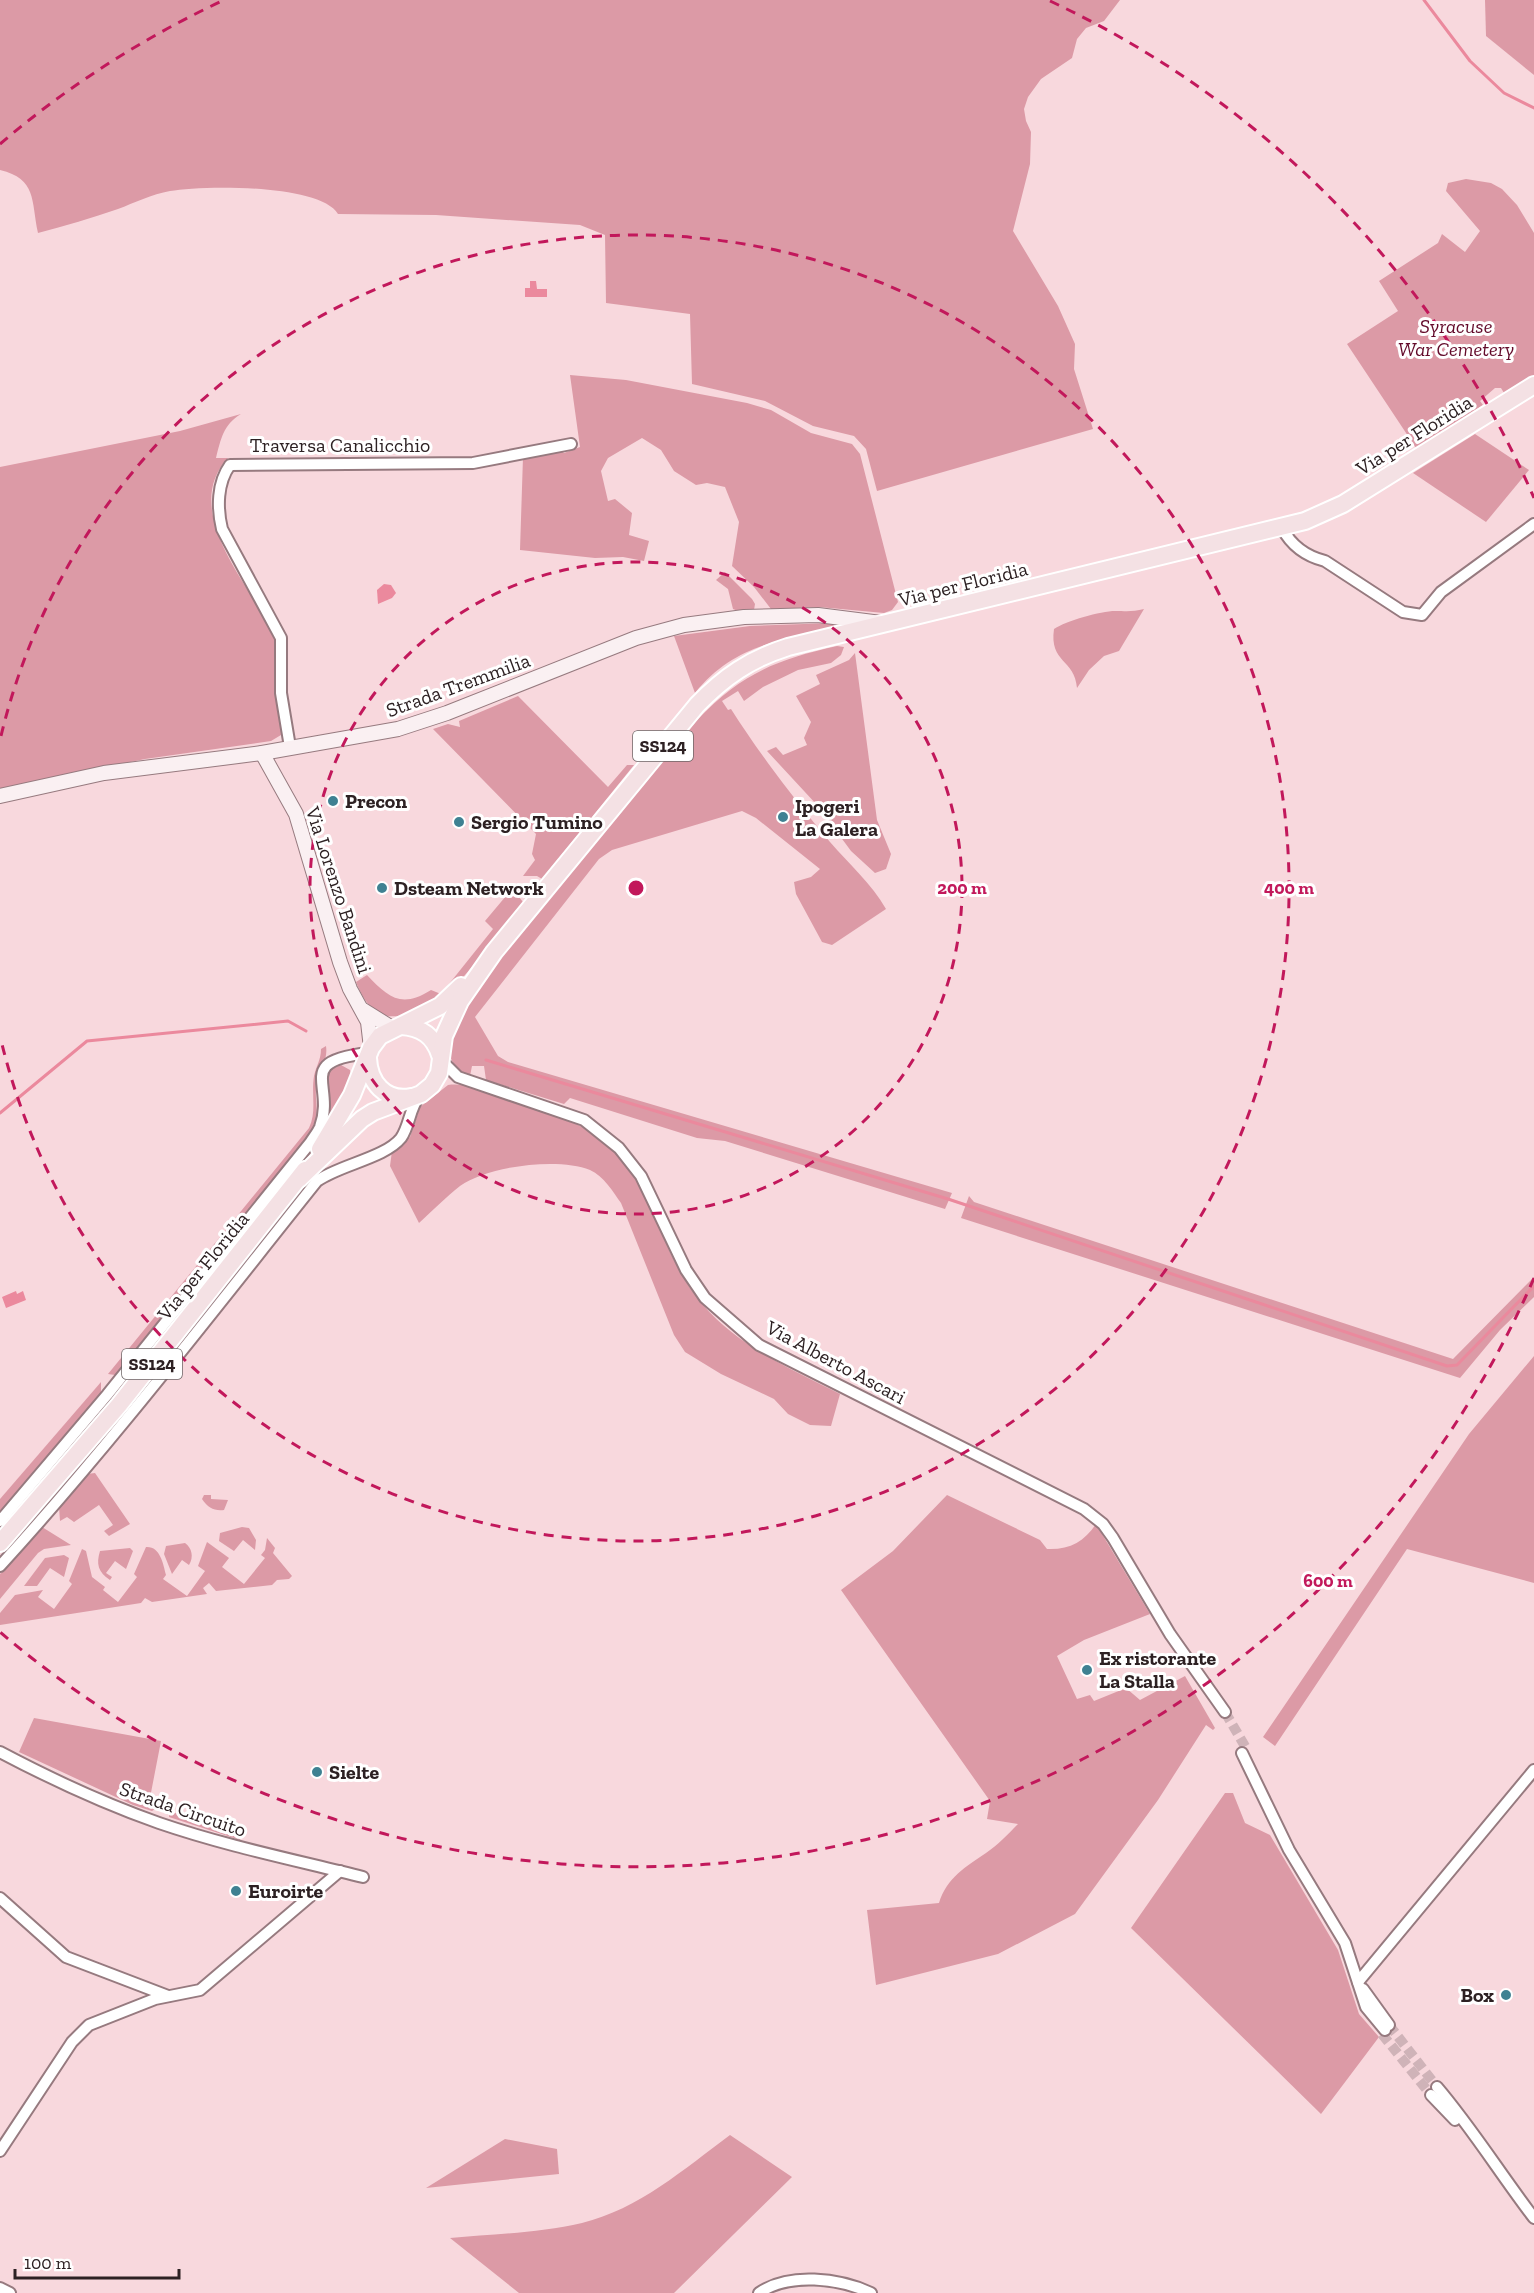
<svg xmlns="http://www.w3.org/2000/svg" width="1534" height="2293" viewBox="0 0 1534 2293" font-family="'Zilla Slab',serif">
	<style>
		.green { fill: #dc9aa6 }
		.water { fill: #eb899d }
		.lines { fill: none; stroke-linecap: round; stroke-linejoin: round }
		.stream { stroke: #eb899d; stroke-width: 3 }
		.minor-tunnel { stroke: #cfb3b8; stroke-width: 10; stroke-dasharray: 10 5; stroke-linecap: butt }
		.minor-casing { stroke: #967a7f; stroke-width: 14 }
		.secondary-casing { stroke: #967a7f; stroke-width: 16 }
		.primary-casing { stroke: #fff; stroke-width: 20 }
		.minor { stroke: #fff; stroke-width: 10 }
		.secondary { stroke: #faf0f2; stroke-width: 14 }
		.primary { stroke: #f4e1e4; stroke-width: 16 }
		.ring { fill: none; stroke: #c2185b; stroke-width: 3; stroke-dasharray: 10 8 }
		.poi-dot { fill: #3f8192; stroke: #fff; stroke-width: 2 }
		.labels { text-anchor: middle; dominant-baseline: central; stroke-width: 6; stroke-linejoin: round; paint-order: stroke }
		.shield { fill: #fff; stroke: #6c6465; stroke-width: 1.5 }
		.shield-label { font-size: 18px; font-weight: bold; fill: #2d2123 }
		.park-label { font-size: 20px; font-style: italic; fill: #630a2a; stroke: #fff }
		.street-label { font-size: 20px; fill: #2d2123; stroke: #fff }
		.poi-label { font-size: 20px; font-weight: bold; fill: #2d2123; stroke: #fff; text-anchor: start }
		.centre { fill: #c2185b; stroke: #fff; stroke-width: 3 }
		.ring-label { font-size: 18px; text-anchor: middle; font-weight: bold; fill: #c2185b; stroke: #fff; stroke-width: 6; stroke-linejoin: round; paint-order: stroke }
	</style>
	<rect width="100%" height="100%" fill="#f8d8dd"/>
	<!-- green -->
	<g class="green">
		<path d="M0 0H1120L1104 21 1086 28 1077 39 1072 58 1041 79 1028 97 1024 109 1026 121 1031 132 1030 164 1013 231 1058 306 1075 344 1074 369 1093 429 877 491 866 449 854 436 813 426 765 401 692 384 690 314 606 303 605 235 580 225 436 215 338 214C320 184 203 185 170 191 152 194 134 203 118 209 92 218 65 226 38 233 31 200 37 179 0 170Z"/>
		<polygon points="1485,0 1534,0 1534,75 1486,36"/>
		<polygon points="1466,179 1491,183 1502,189 1517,205 1534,233 1534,375 1504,393 1501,388 1495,388 1480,401 1483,405 1416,448 1347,344 1398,311 1379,281 1438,243 1442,234 1465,252 1480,231 1446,191 1448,183"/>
		<polygon points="570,375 626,380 747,403 771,410 811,433 852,444 860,454 898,602 892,610 884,613 819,607 771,609 754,587 732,566 739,522 725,487 707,483 696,485 674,471 661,450 642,438 608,458 601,471 608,501 615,499 632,513 629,535 649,541 644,561 623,557 595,558 520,550 523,457 561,450 564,453 580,447"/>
		<path d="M241 414C223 425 221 439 216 458H228C180 509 248 585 273 630 278 640 284 724 281 735L271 741 145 759 0 789V467L180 431Z"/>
		<polygon points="1475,434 1529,470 1486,522 1413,473"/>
		<polygon points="725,572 752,599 755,604 754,610 740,612 733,609 728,589 716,580"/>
		<path d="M1144 609 1119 651 1104 656 1089 670 1077 688C1075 659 1049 663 1054 629 1066 621 1101 611 1115 611 1126 611 1133 612 1144 609Z"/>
		<path d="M832 623 834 626 831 628C776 641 732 647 695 693L674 636 750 626Z"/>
		<path d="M837 646 844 647 841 655 831 663 798 670 763 687 744 701 738 691 722 701 728 710 731 709C761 756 794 799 830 842 850 865 871 883 886 909L832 945 822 942 796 894 794 882 811 877 820 869 756 818 742 811 612 850 599 859 475 1017 498 1056 508 1062 952 1193 945 1209 725 1141 697 1138 570 1098 564 1104 486 1080 484 1066H472L470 1076C436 1063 451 1026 463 1001L697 720C741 674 775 660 837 646Z"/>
		<polygon points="855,653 877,820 891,854 886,869 875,873 851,851 817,805 767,751 776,747 783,755 807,745 804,738 811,722 796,696 820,684 816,675 849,660"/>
		<polygon points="518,696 608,787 627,765 634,765 542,879 537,876 523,876 535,860 532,854 536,834 433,729 448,724 460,727 459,721"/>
		<path d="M517 883 519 897 523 902C498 932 475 967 447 994 440 1000 430 1003 423 1007 389 1025 370 1017 356 982L367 975C388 997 401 1009 431 990L441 994 493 929 485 921Z"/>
		<path d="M326 1046C328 1060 321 1066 318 1079 311 1103 325 1110 307 1140L115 1375 108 1374 309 1128C317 1111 311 1095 314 1076 316 1066 321 1060 321 1049Z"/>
		<polygon points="341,1065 350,1070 352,1080 324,1131 326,1079 330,1070"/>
		<path d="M448 1085C472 1082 499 1096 522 1104 545 1112 569 1119 590 1131 652 1169 657 1253 703 1305 739 1347 792 1369 840 1394L831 1426 810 1425 788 1414 774 1399 721 1374 685 1352 674 1335 621 1203C613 1192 604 1176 590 1170 558 1157 488 1166 460 1186 446 1197 432 1211 419 1223L390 1166 392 1151 410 1137 420 1107Z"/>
		<polygon points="969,1196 974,1202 1453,1359 1534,1277 1534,1297 1500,1330 1460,1378 961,1218"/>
		<polygon points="1534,1356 1534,1583 1407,1549 1275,1746 1263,1737 1469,1434"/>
		<polygon points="101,1382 101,1395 0,1512 0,1499"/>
		<polygon points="95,1473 130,1524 109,1536 104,1531 113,1525 99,1505 74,1522 67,1517 60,1521 59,1507 87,1474"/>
		<path d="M204 1495H211V1499L228 1500 224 1510C214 1511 208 1508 202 1499Z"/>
		<path d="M947 1495 1040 1540 1047 1549C1069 1550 1084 1542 1096 1524L1150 1614 1084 1640 1057 1656 1077 1699 1090 1695 1094 1701 1126 1688 1140 1700 1185 1676 1215 1728 1213 1730 1206 1725 1158 1800 1075 1914 998 1954 876 1985 867 1910 939 1903C947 1877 966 1867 986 1853 998 1845 1008 1834 1018 1824L987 1819 990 1801 841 1590 893 1551Z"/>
		<polygon points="42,1527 71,1545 44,1549 38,1553 0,1599 0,1574"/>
		<polygon points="242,1527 249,1528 256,1540 255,1550 243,1540 234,1551 219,1541 220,1533"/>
		<path d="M267 1538 275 1548 273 1553 292 1576 289 1579 277 1580 272 1585 216 1591 209 1583 203 1588 207 1594 152 1602 145 1598 141 1603 0 1625V1613L15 1595 43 1590 38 1597 54 1609 72 1584 69 1581 82 1549 86 1551 92 1577 105 1587 103 1590 118 1602 137 1577 134 1574 146 1547C160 1546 163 1563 166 1575L163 1579 187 1596 205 1571 198 1566 207 1542 229 1558 222 1567 244 1584 265 1558 261 1555 265 1550Z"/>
		<path d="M185 1543C192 1548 194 1557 189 1565L182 1560 172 1574 164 1554 166 1546Z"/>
		<path d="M130 1548 133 1551 126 1569 115 1561 106 1573 112 1577 110 1580C98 1572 96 1564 100 1551Z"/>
		<polygon points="64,1555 69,1558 64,1577 50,1568 37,1586 24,1586 45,1558"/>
		<polygon points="34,1718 161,1741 149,1803 158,1807 152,1811 133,1805 19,1752"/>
		<polygon points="1225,1793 1233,1793 1245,1823 1270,1835 1338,1950 1359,2014 1379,2037 1321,2114 1131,1928"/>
		<polygon points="169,1811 241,1834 240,1840 169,1817"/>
		<path d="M730 2135 792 2177 674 2293H519L450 2238C493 2234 539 2233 582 2223 639 2209 684 2169 730 2135Z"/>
		<polygon points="505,2139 557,2149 559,2174 426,2188"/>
	</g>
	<!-- water -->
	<g class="water">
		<polygon points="530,281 536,281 537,289 547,289 547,297 525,297 525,288 530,288"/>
		<polygon points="384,584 391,585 396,593 392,598 378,604 377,590"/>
		<polygon points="16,1291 17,1294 23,1291 26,1300 6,1308 2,1297"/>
	</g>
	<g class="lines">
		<!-- stream -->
		<g class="stream">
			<polyline points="1424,0 1470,61 1504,93 1534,108"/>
			<polyline points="486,1060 948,1199 1447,1366 1457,1365 1534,1286"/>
			<polyline points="0,1113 87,1041 288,1021 306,1031"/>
		</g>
		<!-- minor-tunnel -->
		<g class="minor-tunnel">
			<polyline points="1225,1712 1246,1748"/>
			<polyline points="1389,2025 1437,2087"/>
			<polyline points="1382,2034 1431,2095"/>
		</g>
		<!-- minor casing -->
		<g class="minor-casing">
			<g id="minor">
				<path d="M1282 528C1291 545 1305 556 1325 561L1403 612 1422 615 1441 592 1534 524"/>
				<path d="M290 747 281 693V638L222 529C217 508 217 483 230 465L473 463 571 444"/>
				<polyline points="440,1059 458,1077 584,1120 619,1148 641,1176 686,1270 705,1298 759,1345 1084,1509 1103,1524 1113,1538 1170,1634 1225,1712"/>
				<path d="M0 1521 107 1395 310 1143C313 1138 318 1132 320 1127 336 1084 293 1061 369 1053"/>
				<path d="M0 1566C112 1443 213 1311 317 1181 339 1165 385 1158 401 1138 410 1125 409 1109 420 1095"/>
				<path d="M0 1752C51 1779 105 1804 159 1823 226 1846 295 1860 363 1877"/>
				<polyline points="1242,1753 1289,1850 1345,1943 1366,2007 1385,2030"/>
				<polyline points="0,1898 66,1957 168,1996"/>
				<polyline points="1358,1982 1534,1770"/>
				<polyline points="1363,1989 1389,2025"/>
				<path d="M1437 2087C1472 2128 1501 2175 1534 2218"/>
				<polyline points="1431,2095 1455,2120"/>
				<polyline points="0,2151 72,2042 89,2025 155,1999 200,1990 340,1871"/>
				<polyline points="0,2288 10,2293"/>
				<path d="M759 2293C789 2272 839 2278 871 2293"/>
			</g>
		</g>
		<!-- secondary casing -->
		<g class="secondary-casing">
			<g id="secondary">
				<polyline points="262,753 296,814 340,962 350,989 368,1022 371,1048"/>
				<polyline points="0,796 104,773 262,753 398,729 447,713 636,638 684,625 744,617 818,615 881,623"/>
				<polyline points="363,1010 392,1028"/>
			</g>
		</g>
		<!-- primary casing -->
		<g class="primary-casing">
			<g id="primary">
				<path d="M401 1026C421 1027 434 1036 440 1055"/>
				<path d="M368 1058C369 1082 385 1102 411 1097"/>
				<polyline points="320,1149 352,1095 371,1048 380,1036 440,1006 461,986"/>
				<path d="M299 1179 362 1119 373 1112 421 1094 432 1085 439 1073 444 1036 460 1001 494 952 697 705C724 677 750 659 788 647L1305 521 1343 504 1534 385"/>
				<polyline points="0,1543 119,1405 305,1170"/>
			</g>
		</g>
		<!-- minor -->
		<use href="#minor" class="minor"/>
		<!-- secondary -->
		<use href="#secondary" class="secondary"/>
		<!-- primary -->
		<use href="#primary" class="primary"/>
	</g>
	<!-- distance rings -->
	<g class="ring">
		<circle cx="636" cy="888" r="326"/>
		<path d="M1 736A653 653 0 1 1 1 1040"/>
		<path d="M1534 1278A979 979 0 0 1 0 1632M0 144A979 979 0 0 1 222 1M1050 1A979 979 0 0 1 1534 498"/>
	</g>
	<!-- markers -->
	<g class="poi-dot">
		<circle cx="333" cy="801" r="6"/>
		<circle cx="783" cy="817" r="6"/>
		<circle cx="459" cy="822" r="6"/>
		<circle cx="382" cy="888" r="6"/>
		<circle cx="1087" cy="1670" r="6"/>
		<circle cx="317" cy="1772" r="6"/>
		<circle cx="236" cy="1891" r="6"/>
		<circle cx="1506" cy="1995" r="6"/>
	</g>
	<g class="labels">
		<!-- shield labels -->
		<g class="shield">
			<rect x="633" y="731" width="60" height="30" rx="4.5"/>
			<rect x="122" y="1349" width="60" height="30" rx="4.5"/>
		</g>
		<g class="shield-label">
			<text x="663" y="746">SS124</text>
			<text x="152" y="1364">SS124</text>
		</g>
		<!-- park labels -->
		<g class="park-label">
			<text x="1456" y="326">Syracuse<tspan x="1456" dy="23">War Cemetery</tspan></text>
		</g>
		<!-- street labels -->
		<g class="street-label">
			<text transform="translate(1414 435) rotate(-32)">Via per Floridia</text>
			<text x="340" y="445">Traversa Canalicchio</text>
			<text transform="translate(963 584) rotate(-14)">Via per Floridia</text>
			<text transform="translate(458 685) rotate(-20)">Strada Tremmilia</text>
			<text transform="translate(339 890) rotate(72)">Via Lorenzo Bandini</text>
			<text transform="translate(203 1266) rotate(-51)">Via per Floridia</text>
			<text transform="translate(836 1362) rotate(28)">Via Alberto Ascari</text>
			<text transform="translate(183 1809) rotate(19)">Strada Circuito</text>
		</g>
		<!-- poi labels -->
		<g class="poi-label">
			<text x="345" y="801">Precon</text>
			<text x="795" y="806">Ipogeri<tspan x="795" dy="23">La Galera</tspan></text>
			<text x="471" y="822">Sergio Tumino</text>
			<text x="394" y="888">Dsteam Network</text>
			<text x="1099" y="1658">Ex ristorante<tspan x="1099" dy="23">La Stalla</tspan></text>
			<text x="329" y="1772">Sielte</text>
			<text x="248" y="1891">Euroirte</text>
			<text x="1494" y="1995" text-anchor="end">Box</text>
		</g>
	</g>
	<circle cx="636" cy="888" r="9" class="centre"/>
	<g class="ring-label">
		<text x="962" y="894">200 m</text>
		<text x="1289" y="894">400 m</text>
		<text x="1328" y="1587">600 m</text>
	</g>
	<!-- scale -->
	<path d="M15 2269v9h164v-9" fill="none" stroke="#2d2123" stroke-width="3"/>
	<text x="24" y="2269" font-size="18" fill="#2d2123" stroke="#ffffff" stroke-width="4.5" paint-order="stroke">100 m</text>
</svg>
